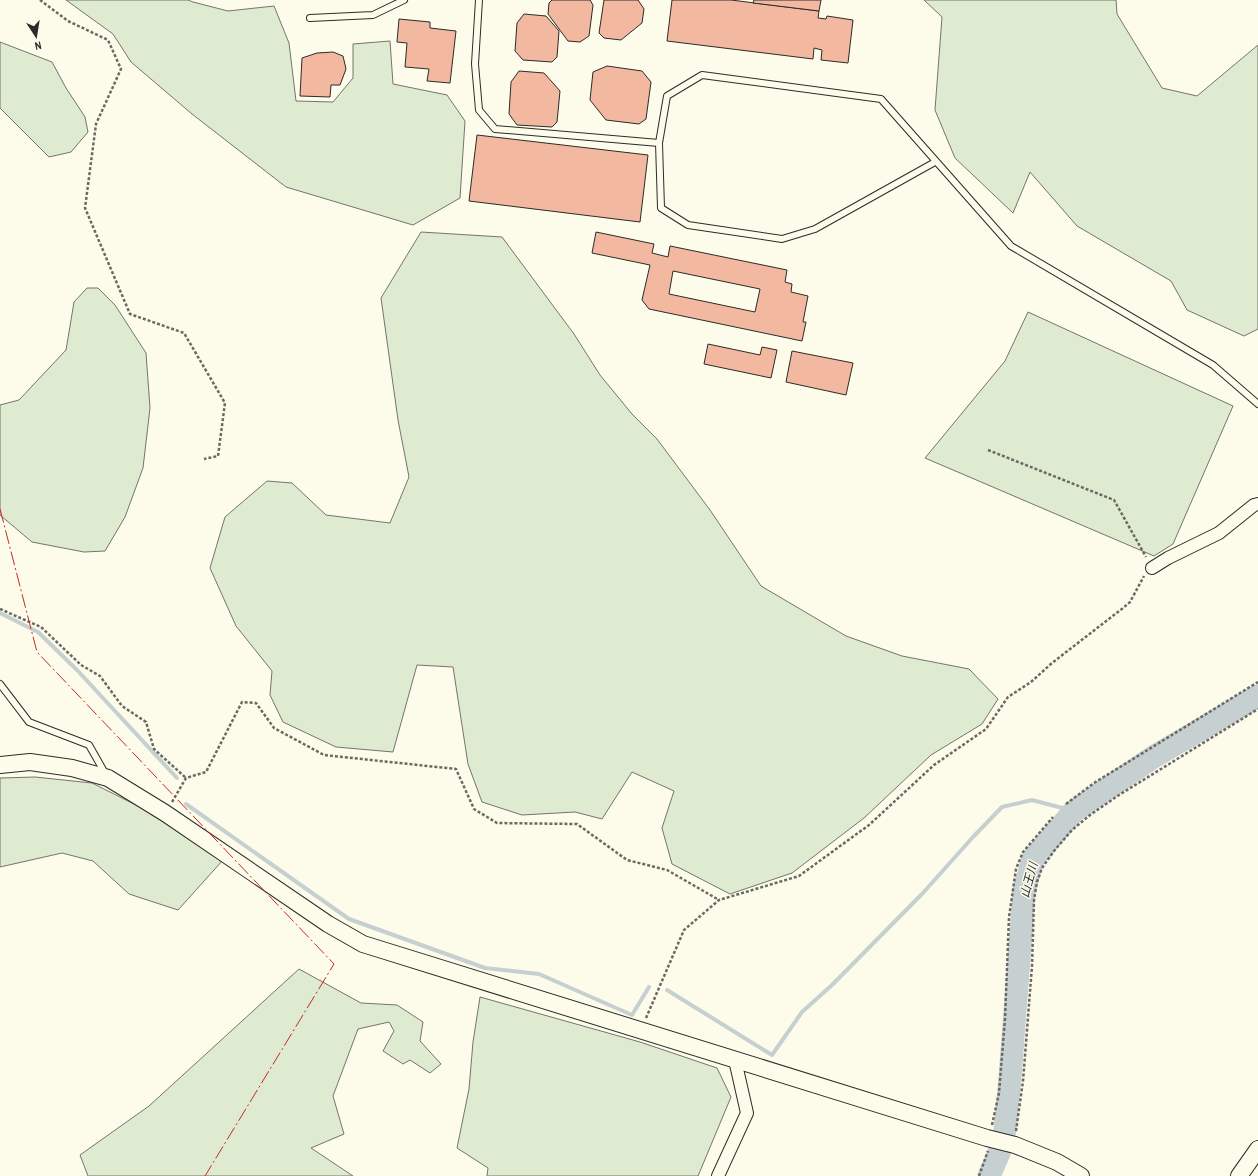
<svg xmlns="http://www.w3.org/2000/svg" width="1258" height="1176" viewBox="0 0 1258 1176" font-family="'Archivo Narrow','Noto Sans JP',sans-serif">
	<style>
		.green { fill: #deebd1; stroke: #74746e }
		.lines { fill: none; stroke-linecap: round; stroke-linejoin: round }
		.stream { stroke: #c7d0d0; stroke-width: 4 }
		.river { stroke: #c7d0d0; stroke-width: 23 }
		.building { fill: #f2b8a0; stroke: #2b2b2b; fill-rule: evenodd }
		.lane-casing { stroke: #2b2b2b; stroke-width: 8 }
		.street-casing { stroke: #2b2b2b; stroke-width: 14 }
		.secondary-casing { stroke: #2b2b2b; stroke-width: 18 }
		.path { stroke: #6a6964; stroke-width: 2.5; stroke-dasharray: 3 2; stroke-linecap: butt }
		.lane { stroke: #fdfbea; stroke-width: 6 }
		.street { stroke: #fdfbea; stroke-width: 12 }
		.secondary { stroke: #fdfbea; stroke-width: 16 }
		.power { stroke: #c62828; stroke-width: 1; stroke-dasharray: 14 3 2 3; stroke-linecap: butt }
		.labels { text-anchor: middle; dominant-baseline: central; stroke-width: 3; stroke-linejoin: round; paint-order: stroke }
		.water-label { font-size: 12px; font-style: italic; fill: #2b2b2b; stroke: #fdfbea }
	</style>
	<rect width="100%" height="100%" fill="#fdfbea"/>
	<!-- green -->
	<g class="green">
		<polygon points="66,0 188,0 193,2 228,11 274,6 289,43 296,101 333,102 353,78 353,44 390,41 393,84 447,95 465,121 460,198 413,225 286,187 192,114 131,62 113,34"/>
		<polygon points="924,0 1116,0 1117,14 1162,88 1197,96 1258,45 1258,329 1244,336 1187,310 1171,281 1077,226 1030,172 1013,213 955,158 935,110 942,17"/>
		<polygon points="0,42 52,62 66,88 85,117 88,132 71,152 49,157 0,108"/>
		<polygon points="421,232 502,237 574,334 600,375 632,414 657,439 710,510 761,586 846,636 902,656 969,669 998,699 982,724 931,755 864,818 792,873 730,894 672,864 662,828 674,791 632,772 602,819 575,812 522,815 482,802 468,764 453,667 417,665 393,752 336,747 283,722 270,695 272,671 236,626 210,568 225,517 267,481 292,483 326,515 390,523 409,477 398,420 381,298"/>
		<polygon points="87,288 98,288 115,305 146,353 150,408 143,468 125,517 105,551 84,552 32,542 0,515 0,405 19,400 66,350 74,302"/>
		<polygon points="1028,312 1233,406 1173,544 1154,556 925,458 1005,361"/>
		<polygon points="35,777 92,783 140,807 223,860 178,910 129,894 93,861 62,853 0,867 0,778"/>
		<polygon points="299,969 361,1003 397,1005 423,1022 420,1041 441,1064 430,1073 410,1060 403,1064 383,1051 394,1031 389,1022 358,1029 333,1096 344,1134 311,1148 353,1176 88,1176 80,1155 149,1106"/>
		<polygon points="480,997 640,1042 717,1068 731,1097 698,1176 487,1176 488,1168 457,1148 469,1089 473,1042"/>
	</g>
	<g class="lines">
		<!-- stream -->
		<g class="stream">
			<polyline points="0,613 38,632 77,670 177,778"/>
			<polyline points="186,804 349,919 485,968 539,974 632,1015 649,987"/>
			<polyline points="667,990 772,1055 802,1012 832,985 922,894 973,837 1002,807 1032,800 1074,811"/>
		</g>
		<!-- river -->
		<polyline class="river" points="989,1176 999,1153 1005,1130 1010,1078 1024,891 1033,859 1074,811 1155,756 1258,696"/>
	</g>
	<!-- building -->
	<g class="building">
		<polygon points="552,0 590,0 593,5 589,36 580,42 568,41 548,14 549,3"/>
		<polygon points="604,0 638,0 644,9 642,23 621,40 604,38 599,33"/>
		<polygon points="672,0 731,0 819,11 818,18 826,19 827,16 853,20 848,63 821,60 822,50 814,48 813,59 667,41"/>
		<polygon points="754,0 821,0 819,11 753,3"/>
		<polygon points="524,14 546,16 559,31 557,57 552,62 523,60 515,51 517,23"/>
		<polygon points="399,19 430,22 430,28 456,31 450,83 427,81 429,69 405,67 407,43 397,42"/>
		<polygon points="333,52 343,56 346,69 340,85 331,85 330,97 300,96 302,58 317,53"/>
		<polygon points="607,66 642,71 651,82 646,119 639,124 606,120 590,100 593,72"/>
		<polygon points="519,71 544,73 560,91 557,122 552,127 517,125 509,114 511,82"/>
		<polygon points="477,135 648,155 640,222 469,201"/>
		<path d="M596 232 654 244 652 253 668 257 670 246 787 270 785 282 792 284 791 292 808 296 803 322H806L802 341 649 309 642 300 650 265 592 253ZM673 271 760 289 755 312 669 294Z"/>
		<polygon points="708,344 760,355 762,347 777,350 771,378 704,364"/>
		<polygon points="792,351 853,363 846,395 786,382"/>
	</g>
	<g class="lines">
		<!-- lane casing -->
		<g class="lane-casing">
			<g id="lane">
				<polyline points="479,0 475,64 479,110 495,129 659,143"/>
				<polyline points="310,18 373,15 404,0"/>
				<polyline points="935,162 815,229 782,239 688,225 661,208 659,143 667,96 702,75 881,99 1011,246 1213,365 1258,404"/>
				<polyline points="0,684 29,722 89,745 106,775"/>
			</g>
		</g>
		<!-- street casing -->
		<g class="street-casing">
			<g id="street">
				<polyline points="1152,568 1168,558 1219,533 1254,505 1258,504"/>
				<polyline points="718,1176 747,1113 735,1060"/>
			</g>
		</g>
		<!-- secondary casing -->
		<g class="secondary-casing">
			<g id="secondary">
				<polyline points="0,765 30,762 72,768 108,778 165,813 328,924 363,944 987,1138 1015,1145 1057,1162 1081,1176"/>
				<polyline points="1239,1176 1258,1149"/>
			</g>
		</g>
		<!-- path -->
		<g class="path">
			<polyline points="40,0 68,21 108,40 121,69 96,124 85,208 130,314 184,333 225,403 218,456 204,459"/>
			<polyline points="988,450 1114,500 1146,557"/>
			<polyline points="0,609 41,627 81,665 100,676 122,706 146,722 154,749 186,778"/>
			<polyline points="172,802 186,778 206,772 242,702 256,703 274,728 324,755 456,769 474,809 497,823 577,824 627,860 667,870 719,900"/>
			<polyline points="1066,804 1094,783 1258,682"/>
			<polyline points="646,1018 684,930 719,900 799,876 869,825 934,765 986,729 1008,697 1031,682 1052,663 1123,608 1130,602 1144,576"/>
			<polyline points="992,1125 999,1093 1005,1019 1009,917 1016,869 1023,852 1053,817"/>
			<polyline points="1016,1131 1023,1081 1026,1043 1032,966 1034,900 1037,882 1042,868 1054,851 1072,830 1090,815 1119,795 1258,709"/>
			<polyline points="979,1176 988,1151"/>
		</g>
		<!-- lane -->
		<use href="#lane" class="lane"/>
		<!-- street -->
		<use href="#street" class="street"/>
		<!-- secondary -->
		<use href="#secondary" class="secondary"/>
		<!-- power -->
		<polyline class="power" points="0,509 37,652 334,964 205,1176"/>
	</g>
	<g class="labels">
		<!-- water labels -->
		<g class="water-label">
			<text transform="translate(1029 880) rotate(-75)">山王川</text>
		</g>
	</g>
	<!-- north arrow -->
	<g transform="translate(36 36) rotate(168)" stroke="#fdfbea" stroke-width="3" paint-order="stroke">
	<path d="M0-3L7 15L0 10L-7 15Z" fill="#2b2b2b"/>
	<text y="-6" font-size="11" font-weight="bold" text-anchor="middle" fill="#2b2b2b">N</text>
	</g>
</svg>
